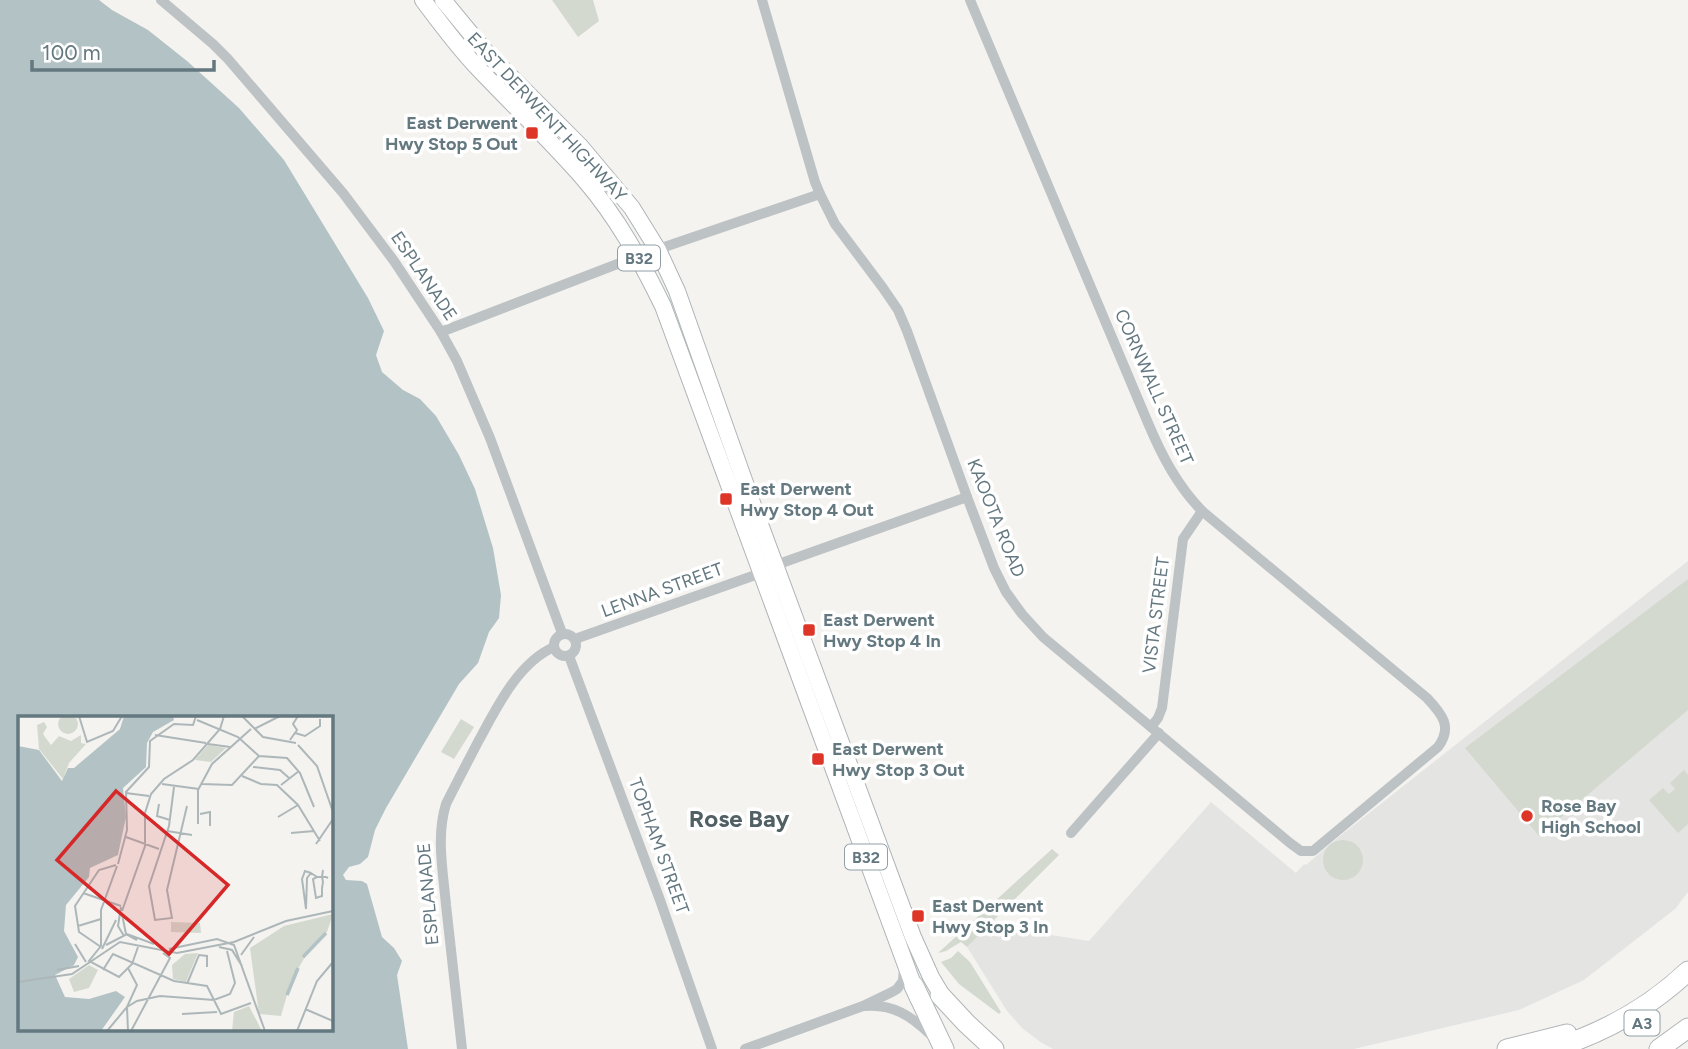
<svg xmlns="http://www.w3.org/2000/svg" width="1688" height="1049" viewBox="0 0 1688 1049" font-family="Figtree,sans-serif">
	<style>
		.built { fill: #e4e5e3 }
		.green { fill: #d4d9cf }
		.water { fill: #b3c2c4; fill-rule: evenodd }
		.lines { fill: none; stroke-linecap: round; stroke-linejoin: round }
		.primary-casing { stroke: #aeb4b7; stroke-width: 18 }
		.highway-casing { stroke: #b0b5b7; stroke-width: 21 }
		.street { stroke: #bdc2c4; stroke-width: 10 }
		.primary { stroke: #fff; stroke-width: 16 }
		.highway { stroke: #fff; stroke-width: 19 }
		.poi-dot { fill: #dd3527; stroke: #fff; stroke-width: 2.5 }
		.labels { text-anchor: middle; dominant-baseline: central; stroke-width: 7; stroke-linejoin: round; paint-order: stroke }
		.shield { fill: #fff; stroke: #92a0a6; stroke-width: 2 }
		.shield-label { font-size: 16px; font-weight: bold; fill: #647880 }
		.street-label { font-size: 18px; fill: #647880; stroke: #fff }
		.poi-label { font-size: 18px; font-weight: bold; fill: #647880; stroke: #fff; text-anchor: start }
		.district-label { font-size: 24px; font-weight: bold; fill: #516065; stroke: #fff }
		.inset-river { fill: none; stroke: #b3c2c4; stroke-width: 3.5 }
		.inset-road { fill: none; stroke: #adb7b9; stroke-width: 2 }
		.view { fill: #d62828; fill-opacity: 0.15; stroke: #d62828; stroke-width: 3.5 }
		.inset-edge { fill: none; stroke: #647880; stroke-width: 3.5 }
	</style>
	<rect width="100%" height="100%" fill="#f4f3f0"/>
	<!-- built -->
	<polygon class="built" points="1688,561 1688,892 1675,909 1584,980 1519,1010 1354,1049 1053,1049 1039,1041 1022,1028 1007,1011 967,947 988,925 1089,941 1211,802 1296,873 1304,864 1306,865 1330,844"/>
	<!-- green -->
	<g class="green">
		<polygon points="552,0 593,0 599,21 578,37"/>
		<polygon points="1688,579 1688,710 1539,836 1465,748"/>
		<polygon points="461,719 474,727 454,759 441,752"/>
		<polygon points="1684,770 1688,775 1688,824 1678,833 1649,800 1663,788 1669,794 1675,789 1670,783"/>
		<circle cx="1343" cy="860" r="20"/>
		<polygon points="1052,849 1059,855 967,947 961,942 946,951 938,953"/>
		<polygon points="958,951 970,962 1001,1012 999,1014 959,984 941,962 951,958"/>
	</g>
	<!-- water -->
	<path class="water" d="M0 0H99L112 10 148 30 187 61 239 108 284 160 368 298 384 331 376 355 382 372 403 390 420 399 436 416 459 455 475 489 493 548 501 595 499 618 489 632 478 663 459 684 386 808 375 830 368 857 360 864 349 867 343 875 346 880 362 881 367 884 382 937 394 948 402 961 397 975 408 1049H0ZM19 718H331V1030H19Z"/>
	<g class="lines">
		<!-- primary casing -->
		<g class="primary-casing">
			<g id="primary">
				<path d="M423 0C440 23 457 46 477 67 512 104 550 140 584 179 617 217 641 261 663 306L918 998"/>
				<polyline points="443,0 485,51 580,146 632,208 658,250 677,291 751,500 913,937 931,977 947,1004"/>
			</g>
		</g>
		<!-- highway casing -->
		<g class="highway-casing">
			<g id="highway">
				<polyline points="914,986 944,1049"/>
				<polyline points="940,995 966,1023 994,1049"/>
				<polyline points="1507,1049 1567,1034"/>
				<path d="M1552 1049C1603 1033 1649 1008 1688 971"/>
				<polyline points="1659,1049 1688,1028"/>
			</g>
		</g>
		<!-- street -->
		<g class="street">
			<polyline points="161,0 213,44 228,59 343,193 394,261 441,332 457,361 490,438 562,633"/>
			<path d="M762 0 815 182 820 194 835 224 883 288 898 310 907 331 967 497 994 568 1006 592 1022 614 1043 637 1290 843 1301 851H1313L1438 747C1453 727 1442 714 1427 698L1202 511C1177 485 1162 456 1148 423L970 0"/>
			<polyline points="441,332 638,256 820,194"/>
			<polyline points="776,565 967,497"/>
			<circle cx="565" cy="645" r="11"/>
			<polyline points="575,639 761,573"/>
			<polyline points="569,656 660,900 712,1049"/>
			<polyline points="1151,727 1158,718 1162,708 1183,539 1202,511"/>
			<polyline points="1071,833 1159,733"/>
			<path d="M866 1006C893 1004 911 1016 930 1034"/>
			<path d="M462 1049C457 1001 451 953 446 905 443 871 436 836 446 804 457 782 468 761 479 740 497 707 518 663 554 647"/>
			<polyline points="745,1049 863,1006 892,992 897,989 903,981 904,968"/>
		</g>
		<!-- primary -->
		<use href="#primary" class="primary"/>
		<!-- highway -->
		<use href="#highway" class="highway"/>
	</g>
	<!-- markers -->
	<g class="poi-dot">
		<rect x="525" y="126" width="14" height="14" rx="3.5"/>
		<rect x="719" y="492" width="14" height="14" rx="3.5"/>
		<rect x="802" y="623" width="14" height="14" rx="3.5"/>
		<rect x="811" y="752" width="14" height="14" rx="3.5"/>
		<circle cx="1527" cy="816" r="7"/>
		<rect x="911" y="909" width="14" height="14" rx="3.5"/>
	</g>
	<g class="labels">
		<!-- shield labels -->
		<g class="shield">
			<rect x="618" y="245.5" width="42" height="25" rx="5"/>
			<rect x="845" y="844.5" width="42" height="25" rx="5"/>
			<rect x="1624.5" y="1010.5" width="35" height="25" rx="5"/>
		</g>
		<g class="shield-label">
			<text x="639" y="258">B32</text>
			<text x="866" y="857">B32</text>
			<text x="1642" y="1023">A3</text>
		</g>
		<!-- street labels -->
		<g class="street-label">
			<text transform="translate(547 117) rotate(47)">EAST DERWENT HIGHWAY</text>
			<text transform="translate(424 276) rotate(56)">ESPLANADE</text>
			<text transform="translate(1154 387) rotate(66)">CORNWALL STREET</text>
			<text transform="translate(996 518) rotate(68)">KAOOTA ROAD</text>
			<text transform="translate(662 590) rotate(-20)">LENNA STREET</text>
			<text transform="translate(1156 615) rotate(-83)">VISTA STREET</text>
			<text transform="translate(659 846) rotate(70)">TOPHAM STREET</text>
			<text transform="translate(428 894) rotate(-95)">ESPLANADE</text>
		</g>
		<!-- poi labels -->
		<g class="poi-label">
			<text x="518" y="123" text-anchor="end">East Derwent<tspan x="518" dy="21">Hwy Stop 5 Out</tspan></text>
			<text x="740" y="489">East Derwent<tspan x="740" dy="21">Hwy Stop 4 Out</tspan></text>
			<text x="823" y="620">East Derwent<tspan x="823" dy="21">Hwy Stop 4 In</tspan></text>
			<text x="832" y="749">East Derwent<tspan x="832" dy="21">Hwy Stop 3 Out</tspan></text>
			<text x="1541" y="806">Rose Bay<tspan x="1541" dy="21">High School</tspan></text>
			<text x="932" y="906">East Derwent<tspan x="932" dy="21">Hwy Stop 3 In</tspan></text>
		</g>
		<!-- district labels -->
		<g class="district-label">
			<text x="739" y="818">Rose Bay</text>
		</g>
	</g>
	<!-- overview -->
	<g transform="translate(18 716)">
		<rect width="315" height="315" fill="#f4f3f0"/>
		<path d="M40 8a10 10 0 1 1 20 0a10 10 0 1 1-20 0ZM26 6 29 11 25 18 33 29 41 20 53 25 63 19V27L68 28 51 47 45 63 21 33 19 9ZM190 29 208 32 193 46 177 44ZM315 198 309 216 291 234 273 265 263 300 241 298 232 232 266 210ZM153 206 182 207 183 217 153 216ZM180 237 168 266 155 263 154 249 167 238ZM71 249 80 254 71 272 56 276 51 263ZM231 290 244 315H214L216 296Z" fill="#d4d9cf"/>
		<path d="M106 0H155L156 4 135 16 129 27 128 51 105 72 108 101 100 139 72 152 71 161 48 189 46 215 60 241 56 249 37 259 47 281 71 283 98 275 107 281 83 315H0V30L21 34 44 65 50 52H56L102 13Z" fill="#b3c2c4"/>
		<path class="inset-river" d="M285 241 308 217M269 279 280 252"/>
		<path class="inset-road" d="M61 0 69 26 95 15 104 0M224 0 245 21 278 27M179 4 220 21 241 40 269 42 282 57 296 91M236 13 262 0M277 17 287 20 302 10V3M137 19 188 27M272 24 279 14 275 8 280 0M190 28 212 31M280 29 299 50 315 96M235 51 262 54 271 62M224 60 243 68 259 69 280 89 302 125M144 68 181 73M184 68 214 69 241 40M263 69 281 55M156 71 151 110 131 170 137 204 154 202 149 174 169 90M108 77 131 80M141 88 139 100 152 104M182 98 192 96V110M260 101 280 89M180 108V74L194 48 233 13M149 115 174 119M273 117 296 115M108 121 141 133M298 128 315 103M100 148 109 114 108 76 131 51 132 25 156 8 175 9 178 0M99 150 83 194V230L71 245 101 261 114 248 120 231M305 154 304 161 305 166 304 172V180L298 182 295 163 299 161H308L310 162M65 177 103 190M103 191 100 210 106 220M288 193 289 162 293 157 299 161M288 193 284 163 287 155 293 157M104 195 127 130V97L133 78 146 63 175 44 202 13 206 0M104 198 108 218 119 224M315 207V231M60 210 83 203M57 228 68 246M88 229 109 218 136 228M83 231 61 216 57 190 81 154 98 149M201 231 214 234 224 250M84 233 98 204M151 233 199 223 216 229 247 315M223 239 236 221M39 254 61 250M85 254 95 238 156 265 189 270 203 298 233 287M0 266 54 258 102 226 159 237 216 226 268 205 315 195M169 268 181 239 189 240V251V247M287 293 315 305M164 298 199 296M89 315 109 291 119 269 110 252M110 315 109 291 119 285 142 280 196 284 212 278 217 267 209 235M113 315 152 242 145 237M279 315 299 265 315 246"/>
		<path class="view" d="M98 75 210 169 151 238 39 144Z"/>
		<rect width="315" height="315" class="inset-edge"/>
	</g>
	<!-- scale -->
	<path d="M32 60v10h182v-10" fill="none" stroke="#647880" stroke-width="3.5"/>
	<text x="42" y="60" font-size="21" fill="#647880" stroke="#ffffff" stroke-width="5" paint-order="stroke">100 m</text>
</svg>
